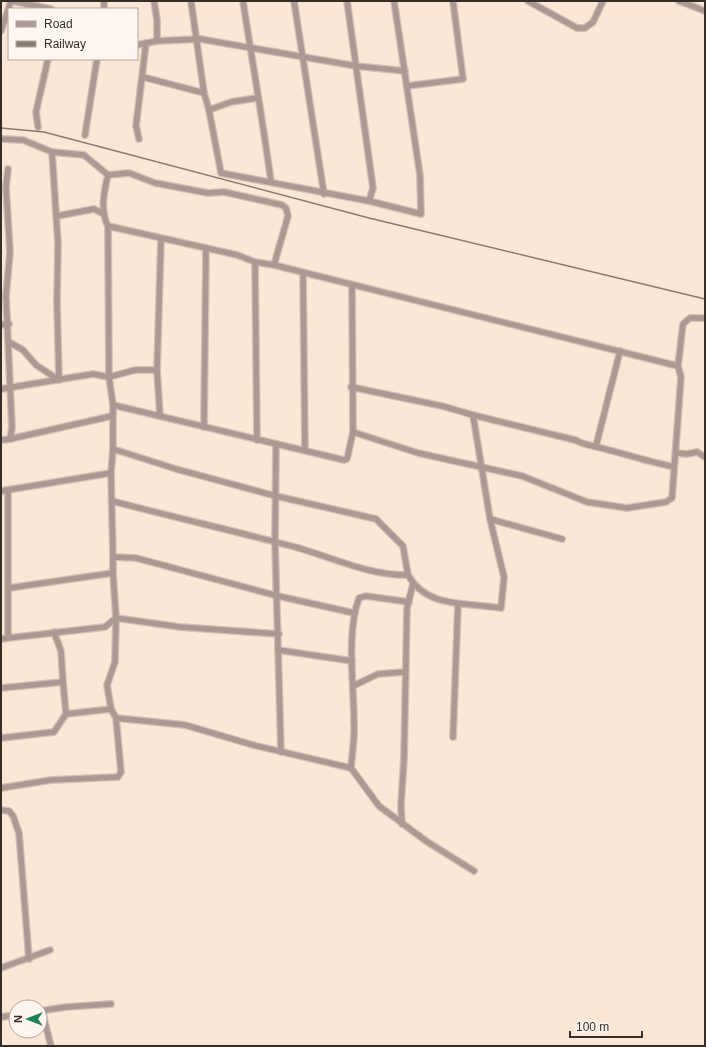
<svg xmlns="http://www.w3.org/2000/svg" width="706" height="1047" viewBox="0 0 706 1047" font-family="Helvetica,sans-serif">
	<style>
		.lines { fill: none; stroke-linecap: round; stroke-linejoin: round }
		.minor-casing { stroke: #d5c1b2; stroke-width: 8 }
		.minor { stroke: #ac9993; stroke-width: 5.5 }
		.rail { stroke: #8a7b71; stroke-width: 1.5 }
	</style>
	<rect width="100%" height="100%" fill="#fce6d5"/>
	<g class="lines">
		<!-- minor casing -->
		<g class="minor-casing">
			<g id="minor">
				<polyline points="12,1 51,9"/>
				<polyline points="104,1 104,9"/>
				<polyline points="154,1 157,20 157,41"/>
				<polyline points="191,1 204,93 209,110 221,173 369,201 421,214 420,175 394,1"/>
				<path d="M243 1C252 61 263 121 271 182"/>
				<polyline points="294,1 324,194"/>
				<polyline points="347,1 373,188 369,201"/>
				<polyline points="528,1 577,28 585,28 593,22 603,1"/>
				<polyline points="679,1 705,11"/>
				<polyline points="1,31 11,1"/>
				<polyline points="137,45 157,41 200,39 356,66 405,71"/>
				<polyline points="143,77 204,93"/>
				<polyline points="407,86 463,79 453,1"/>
				<polyline points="209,110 231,102 257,98"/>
				<polyline points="38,127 36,112 48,59"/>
				<polyline points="85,135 97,59"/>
				<polyline points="1,139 23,140 52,152 58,244 57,302 59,380 36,365 23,350 9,342"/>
				<polyline points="139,139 136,126 146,43"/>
				<polyline points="52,152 84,155 108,175 129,173 155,183 208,193 224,192 282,205 286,208 288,216 274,265"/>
				<path d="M108 175C104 191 100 211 108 226L109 377 113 405 344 460 347 459 353 432 352 285"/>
				<polyline points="57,216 94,209 104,214"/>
				<polyline points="108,226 237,255 255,262 274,265 678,366"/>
				<polyline points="255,262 257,440"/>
				<polyline points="303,273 305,450"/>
				<polyline points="1,325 9,324"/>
				<polyline points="157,370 161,239"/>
				<path d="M351 387 442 406 473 415 575 440C584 445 594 446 605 449 628 455 650 462 674 467"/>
				<polyline points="1,389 93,374 109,377 135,370 157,370 160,416"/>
				<polyline points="204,427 206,248"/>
				<polyline points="353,432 418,453 522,476 587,502 627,508 666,502 672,498 681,377 678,366 683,324 690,318 705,318"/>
				<polyline points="10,439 112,416"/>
				<polyline points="1,440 10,439 12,428 6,296 10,252 6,187 8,169"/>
				<polyline points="276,445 275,542 281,752"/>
				<polyline points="596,446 620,351"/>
				<polyline points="113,449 176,469 276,496 376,519 403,546 408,575"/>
				<polyline points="676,453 687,454 697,452 705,457"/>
				<polyline points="1,491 111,473"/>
				<path d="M112 501C173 517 234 531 295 547 331 557 370 576 408 575 427 609 467 602 501 608L504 577 490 519 473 415"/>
				<polyline points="490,519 562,539"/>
				<polyline points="113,557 111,473 113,449 113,405"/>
				<polyline points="9,588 113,573 113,557 136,558 278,596 354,613"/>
				<polyline points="54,632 61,651 63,682"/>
				<polyline points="8,638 105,627 116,618 180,627 279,634"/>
				<polyline points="1,639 8,638 8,490"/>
				<polyline points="278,650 352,661"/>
				<polyline points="353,686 378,674 405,672"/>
				<polyline points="1,688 63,682 66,714 111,709 116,718 121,772 118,777 51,780 1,788"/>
				<polyline points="111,709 107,685 115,662 116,618 113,573"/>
				<polyline points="116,718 185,725 253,745 351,768 379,806 426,841 474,871"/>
				<polyline points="453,737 458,604"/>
				<polyline points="1,738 54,732 66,714"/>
				<path d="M351 768C352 753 355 738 354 723 354 684 346 634 359 598L366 596 409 602"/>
				<polyline points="1,810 9,811 13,816 19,833 29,959"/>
				<polyline points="402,824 401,805 404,759 407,608 413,584"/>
				<polyline points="1,968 50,950"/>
				<polyline points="40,1011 66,1007 111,1004"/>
				<polyline points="42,1011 51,1046"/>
				<polyline points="1,1017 16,1015"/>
			</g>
		</g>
		<!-- minor -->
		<use href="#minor" class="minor"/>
		<!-- rail -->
		<polyline class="rail" points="1,128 44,132 369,218 705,299"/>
	</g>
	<!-- border -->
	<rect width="706" height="1047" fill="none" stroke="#372e28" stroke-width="4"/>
	<!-- legend -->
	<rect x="8" y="8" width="130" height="52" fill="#fff6ef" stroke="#afa69f"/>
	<rect x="16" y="21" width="20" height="6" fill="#ac9993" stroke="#afa69f"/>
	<text x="44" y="28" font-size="12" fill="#372e28">Road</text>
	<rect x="16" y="41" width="20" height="6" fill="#8a7b71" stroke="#afa69f"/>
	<text x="44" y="48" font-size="12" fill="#372e28">Railway</text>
	<!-- north arrow -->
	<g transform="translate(28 1019) rotate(270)"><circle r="19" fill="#fff6ef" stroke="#afa69f"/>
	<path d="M0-3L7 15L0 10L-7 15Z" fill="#1e8059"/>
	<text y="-6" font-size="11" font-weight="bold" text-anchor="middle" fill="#372e28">N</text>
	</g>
	<!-- scale -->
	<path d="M570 1031v6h72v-6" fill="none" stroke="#372e28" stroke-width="2"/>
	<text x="576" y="1031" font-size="12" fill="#372e28" stroke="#fff6ef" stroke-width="3" paint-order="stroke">100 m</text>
</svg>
